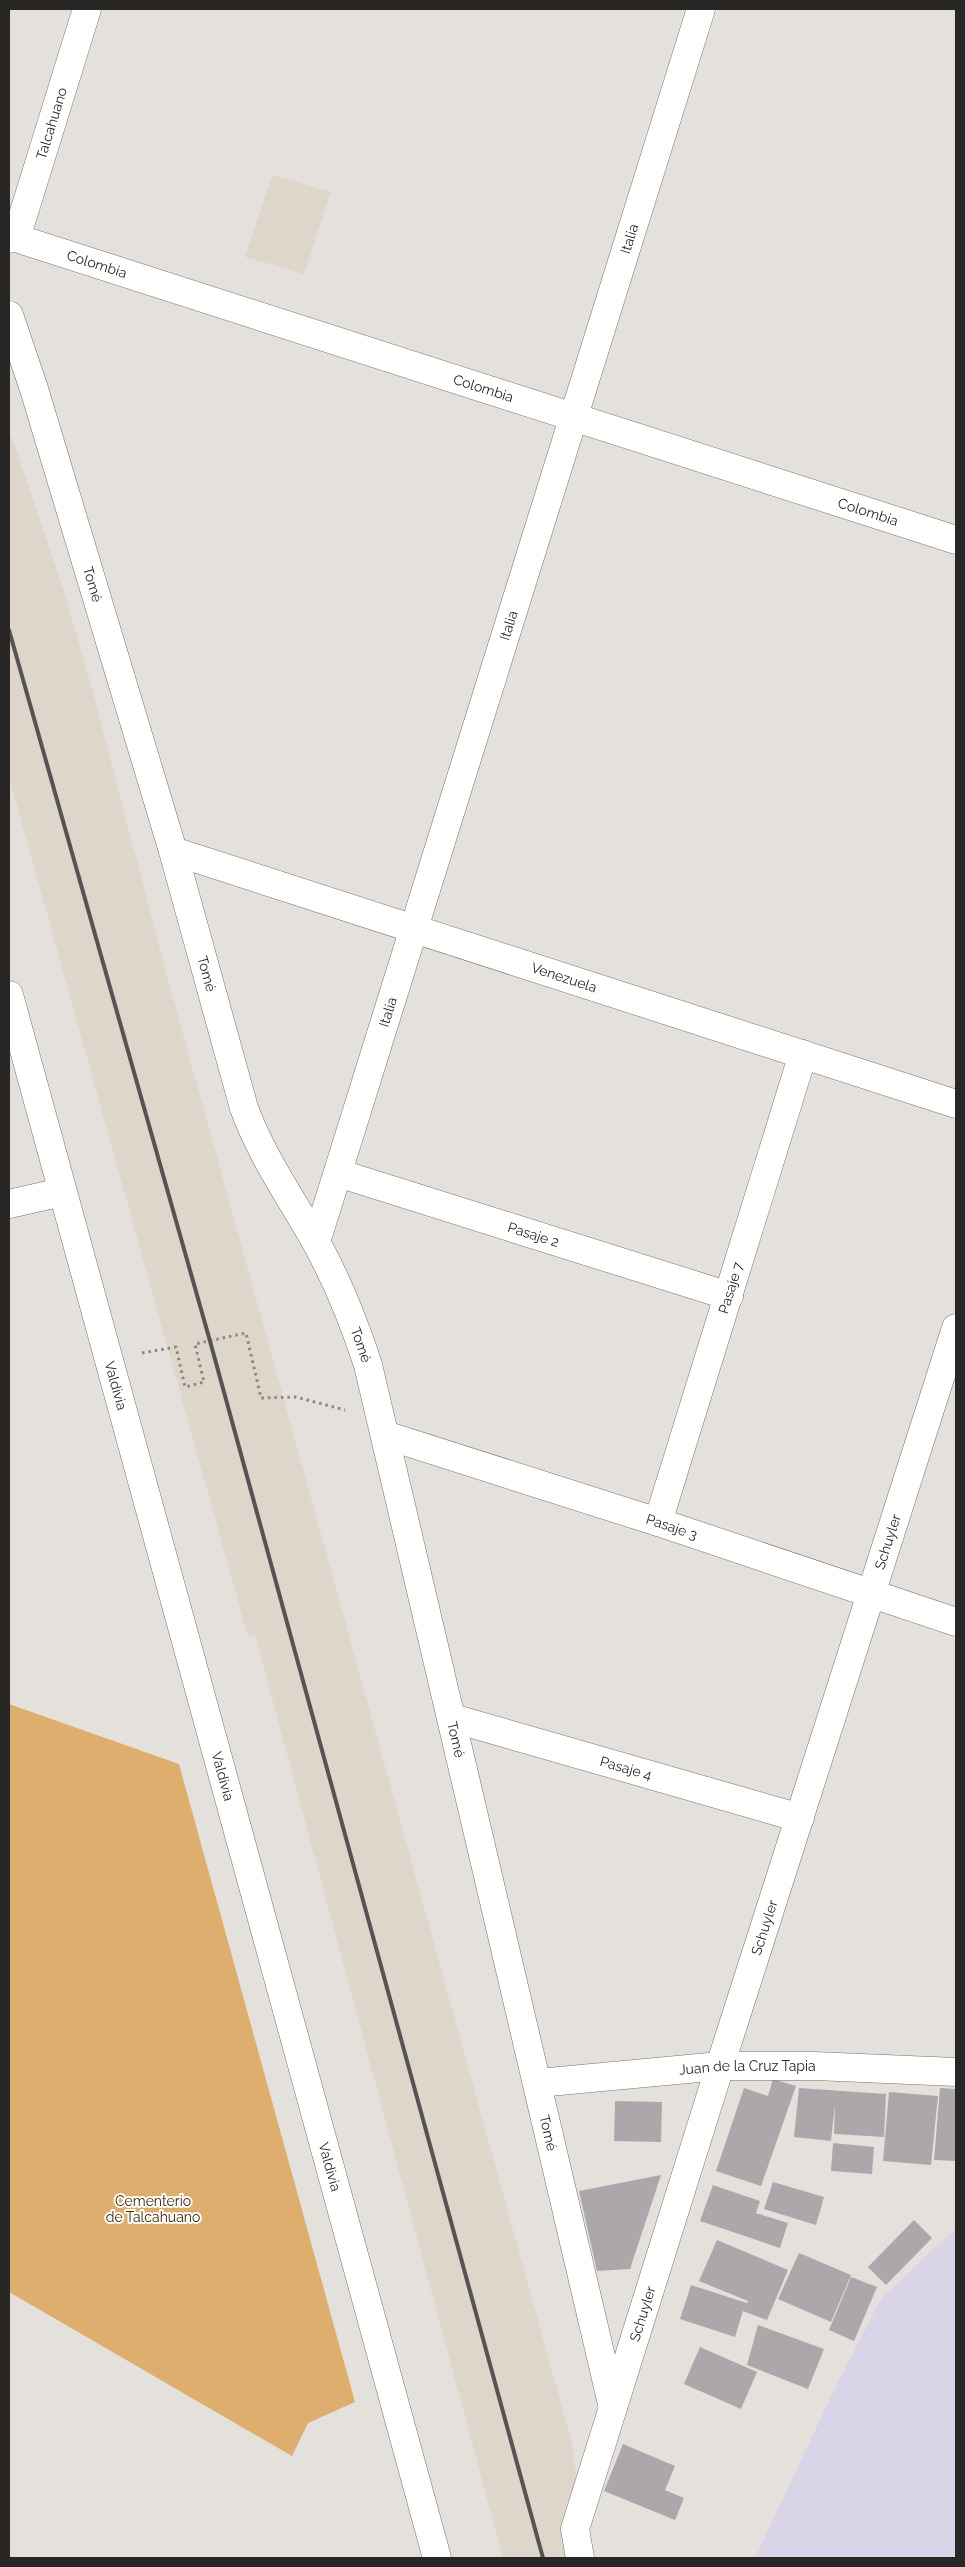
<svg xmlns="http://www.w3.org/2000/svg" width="965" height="2567" viewBox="0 0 965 2567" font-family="Raleway,sans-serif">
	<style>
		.built { fill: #ded6cb }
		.industrial { fill: #dad4e9 }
		.green { fill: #ddae6e }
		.building { fill: #aca7aa }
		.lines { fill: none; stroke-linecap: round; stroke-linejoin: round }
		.minor-casing { stroke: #74726e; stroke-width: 29 }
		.tertiary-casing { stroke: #74726e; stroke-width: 29 }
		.primary-casing { stroke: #74726e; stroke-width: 29 }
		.path { stroke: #898784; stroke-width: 3; stroke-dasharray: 2.5 4; stroke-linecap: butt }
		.minor { stroke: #fff; stroke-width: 28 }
		.tertiary { stroke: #fff; stroke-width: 28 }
		.primary { stroke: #fff; stroke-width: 28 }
		.rail { stroke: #565452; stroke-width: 4 }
		.labels { text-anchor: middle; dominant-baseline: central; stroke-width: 4; stroke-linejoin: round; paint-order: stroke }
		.street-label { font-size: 14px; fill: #292726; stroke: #fff }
		.park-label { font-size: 14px; fill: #3f2701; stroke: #fff }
	</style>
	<rect width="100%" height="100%" fill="#e4e1dd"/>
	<!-- built -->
	<g class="built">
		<polygon points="272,175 331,192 304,274 245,257"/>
		<polygon points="9,429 63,588 91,685 167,976 571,2440 585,2534 592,2558 503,2558 255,1635 248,1637 9,777"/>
	</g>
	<!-- industrial -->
	<polygon class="industrial" points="956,2228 956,2558 755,2558 834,2390 881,2299"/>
	<!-- green -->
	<polygon class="green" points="9,1704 179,1764 355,2402 308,2423 292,2456 9,2292"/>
	<!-- building -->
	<g class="building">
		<polygon points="773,2079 796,2086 761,2186 716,2171 744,2088 768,2096"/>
		<polygon points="799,2088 886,2094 884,2137 834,2134 835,2104 831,2141 794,2137"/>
		<polygon points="940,2088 956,2089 956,2161 934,2160"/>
		<polygon points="889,2092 938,2096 931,2165 883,2161"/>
		<polygon points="615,2101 662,2102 661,2142 614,2141"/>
		<polygon points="833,2143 874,2147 872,2174 831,2171"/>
		<polygon points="661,2175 630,2269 597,2271 579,2191"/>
		<polygon points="773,2182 824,2197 816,2225 764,2209"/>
		<polygon points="713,2185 760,2201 756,2213 788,2223 780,2248 700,2221"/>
		<polygon points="914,2220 932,2238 886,2285 868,2267"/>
		<polygon points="717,2240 788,2270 767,2320 743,2311 735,2337 680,2319 691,2285 747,2303 748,2301 699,2281"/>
		<polygon points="799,2253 851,2275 831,2322 778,2299"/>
		<polygon points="851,2277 877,2287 854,2341 829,2330"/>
		<polygon points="758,2325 824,2349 808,2389 747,2365"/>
		<polygon points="700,2347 757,2372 741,2409 684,2384"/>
		<polygon points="623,2444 675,2466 665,2490 684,2498 675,2520 604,2491"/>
	</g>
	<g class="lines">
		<!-- minor casing -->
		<g class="minor-casing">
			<g id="minor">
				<path id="s1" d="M16 238 87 9"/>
				<path id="s2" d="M9 239 16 238 956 540"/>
				<path id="s3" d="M9 315 34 389 173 851 244 1108C262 1157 291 1198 316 1242 338 1282 354 1322 368 1365L613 2408"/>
				<path id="s4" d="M173 851 956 1104"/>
				<path id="s5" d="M338 1173 729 1296"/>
				<path id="s6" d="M316 1242 701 9"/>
				<path id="s7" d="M385 1435 658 1522 956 1622"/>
				<path id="s8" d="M658 1522 803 1054"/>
				<path id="s9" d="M452 1718 800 1818"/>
				<path id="s10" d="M538 2083 720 2066H815L956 2072"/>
				<path id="s11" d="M580 2558 575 2529 720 2066 956 1328"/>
			</g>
		</g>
		<!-- tertiary casing -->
		<g class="tertiary-casing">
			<polyline id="tertiary" points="9,1204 62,1192"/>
		</g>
		<!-- primary casing -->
		<g class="primary-casing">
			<g id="primary">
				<path id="s12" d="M9 995 437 2558"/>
			</g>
		</g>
		<!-- path -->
		<polyline class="path" points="142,1353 176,1347 185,1387 204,1382 195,1344 246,1333 261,1398 296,1397 345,1410"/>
		<!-- minor -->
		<use href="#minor" class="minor"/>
		<!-- tertiary -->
		<use href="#tertiary" class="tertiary"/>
		<!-- primary -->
		<use href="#primary" class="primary"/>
		<!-- rail -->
		<polyline class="rail" points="9,630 210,1341 543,2558"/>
	</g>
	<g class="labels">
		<!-- street labels -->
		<g class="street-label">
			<text stroke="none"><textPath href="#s1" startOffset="120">Talcahuano</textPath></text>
			<text stroke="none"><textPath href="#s6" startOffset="1051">Italia</textPath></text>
			<text stroke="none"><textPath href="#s2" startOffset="92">Colombia</textPath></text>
			<text stroke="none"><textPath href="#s2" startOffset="498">Colombia</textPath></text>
			<text stroke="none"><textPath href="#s2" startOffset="902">Colombia</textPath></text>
			<text stroke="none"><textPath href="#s3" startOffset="282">Tomé</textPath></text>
			<text stroke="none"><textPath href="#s6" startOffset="646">Italia</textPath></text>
			<text stroke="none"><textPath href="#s3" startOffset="688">Tomé</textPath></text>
			<text stroke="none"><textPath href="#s4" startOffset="411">Venezuela</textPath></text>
			<text stroke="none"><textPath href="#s6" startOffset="241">Italia</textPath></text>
			<text stroke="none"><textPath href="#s5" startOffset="205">Pasaje 2</textPath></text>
			<text stroke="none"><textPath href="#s8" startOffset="245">Pasaje 7</textPath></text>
			<text stroke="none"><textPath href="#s3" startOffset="1092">Tomé</textPath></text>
			<text stroke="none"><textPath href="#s12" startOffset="405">Valdivia</textPath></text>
			<text stroke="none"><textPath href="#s7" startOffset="301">Pasaje 3</textPath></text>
			<text stroke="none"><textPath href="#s11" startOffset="1065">Schuyler</textPath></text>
			<text stroke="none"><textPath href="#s3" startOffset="1498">Tomé</textPath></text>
			<text stroke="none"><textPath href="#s9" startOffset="181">Pasaje 4</textPath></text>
			<text stroke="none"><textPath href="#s12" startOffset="810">Valdivia</textPath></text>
			<text stroke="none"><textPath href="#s11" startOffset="660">Schuyler</textPath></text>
			<text stroke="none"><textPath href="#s10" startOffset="210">Juan de la Cruz Tapia</textPath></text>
			<text stroke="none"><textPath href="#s3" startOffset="1902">Tomé</textPath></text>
			<text stroke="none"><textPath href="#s12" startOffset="1215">Valdivia</textPath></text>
			<text stroke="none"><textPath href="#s11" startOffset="255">Schuyler</textPath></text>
		</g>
		<!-- park labels -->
		<g class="park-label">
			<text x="153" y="2201">Cementerio<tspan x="153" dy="16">de Talcahuano</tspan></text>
		</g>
	</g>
	<!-- border -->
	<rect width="965" height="2567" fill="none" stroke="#292726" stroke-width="20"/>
</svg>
